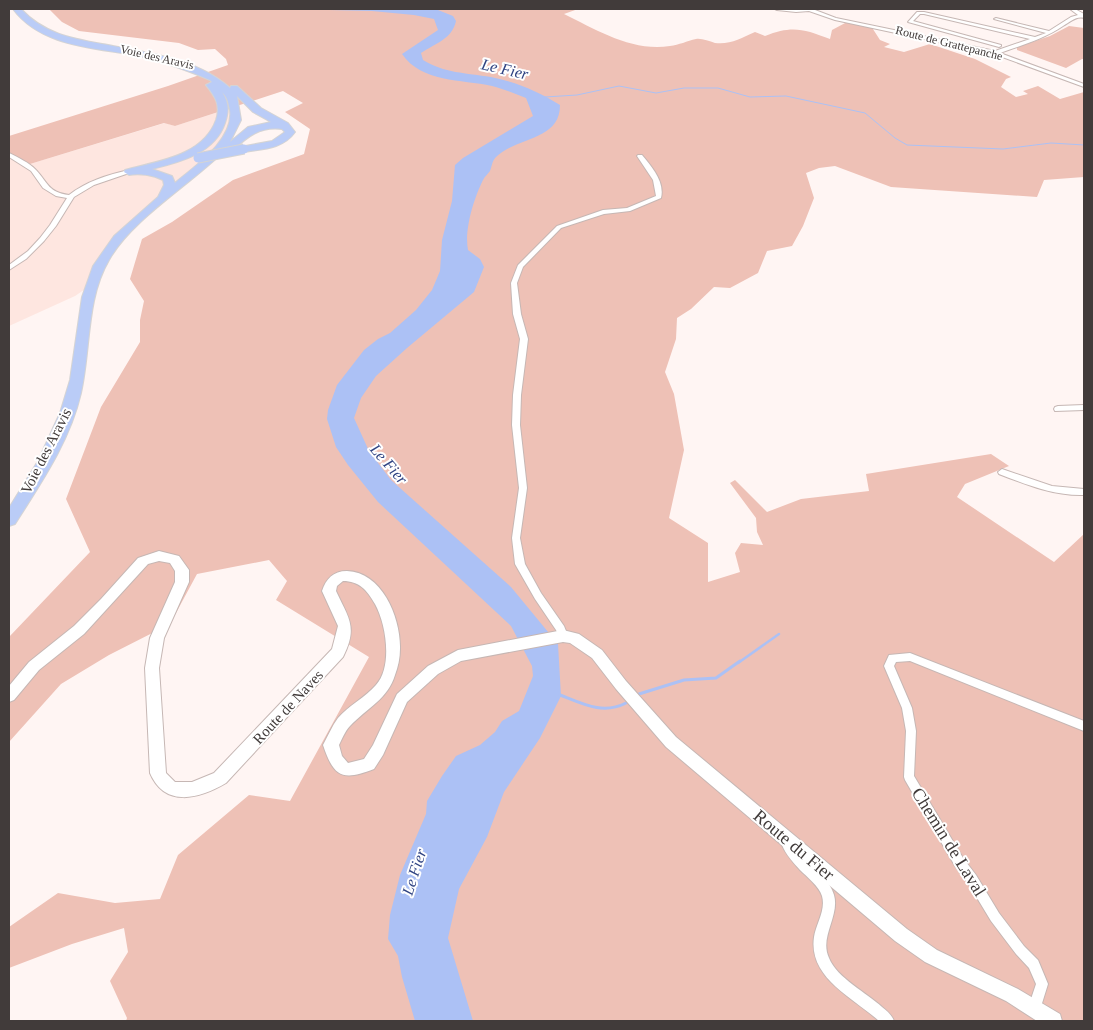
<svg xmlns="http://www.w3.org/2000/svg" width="1093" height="1030" viewBox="0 0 1093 1030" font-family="Georgia,serif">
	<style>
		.built { fill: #fee6e0 }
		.green { fill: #eec1b6 }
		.water { fill: #acc1f5 }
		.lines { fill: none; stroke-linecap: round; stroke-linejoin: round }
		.stream-far2 { stroke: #acc1f5; stroke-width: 1 }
		.stream-far1 { stroke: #acc1f5; stroke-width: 2.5 }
		.stream { stroke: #acc1f5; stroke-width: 3 }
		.street-casing { stroke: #c6b7b4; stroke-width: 2 }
		.secondary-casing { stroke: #c6b7b4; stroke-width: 2 }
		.highway-casing { stroke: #d5d4d4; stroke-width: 2 }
		.street { fill: #fff; fill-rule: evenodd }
		.secondary { fill: #fff; fill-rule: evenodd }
		.highway { fill: #baccf7; fill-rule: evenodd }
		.highway-bridge-casing { stroke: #d5d4d4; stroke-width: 11; stroke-linecap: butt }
		.highway-bridge { stroke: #baccf7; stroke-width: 9 }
		.labels { text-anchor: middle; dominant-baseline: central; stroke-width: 4; stroke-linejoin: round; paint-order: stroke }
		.far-street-label { font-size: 12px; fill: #413b3a; stroke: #fff }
		.street-label { font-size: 15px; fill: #413b3a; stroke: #fff }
		.water-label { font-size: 16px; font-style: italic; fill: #304483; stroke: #fff }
		.near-street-label { font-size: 18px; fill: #413b3a; stroke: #fff }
	</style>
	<rect width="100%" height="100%" fill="#fff5f3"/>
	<!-- built -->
	<polygon class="built" points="231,108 230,124 225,135 204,160 192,169 170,192 121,236 94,283 75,296 9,326 9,153 30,164 165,123 175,126"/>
	<!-- green -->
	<g class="green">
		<path d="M49 9H578L564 14C597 30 632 52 670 46 679 45 687 41 696 39 701 38 709 41 715 43 730 45 741 38 755 32L765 36C792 25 804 29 830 39L832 30 847 22 871 26 880 40 890 44 884 47 904 52 930 44 975 59 1011 77 1006 79 1001 87 1016 97 1028 94 1023 91 1038 86 1060 99 1084 92V177L1044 180 1037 197 891 187 835 166 819 168 806 173 814 198 803 226 792 246 767 251 758 273 730 288 714 287 691 309 677 318 676 339 665 372 674 394 684 450 669 518 708 543V582L740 572 735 553 741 543 763 545 757 532 756 518 730 483 735 480 767 512 801 499 869 491 866 474 991 454 1009 466 965 484 957 497 1054 562 1084 534V1021H126L127 1018 110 981 128 952 124 928 72 944 9 968V927L58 893 115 903 160 899 178 855 249 795 290 801 369 657 276 600 287 581 269 560 197 574 170 624 109 655 61 684 9 742V637L90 552 66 499 101 407 140 342V320L144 301 130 279 142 239 172 222 233 180 304 154 310 129 285 112 303 103 283 91 175 126 164 123 30 164 9 153V136L168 86 228 65 226 59 215 49 198 50 179 43 79 31 62 22Z"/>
		<polygon points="1069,26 1084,28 1084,59 1082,59 1066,68 1017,50 1017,47 1050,36"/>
	</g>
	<!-- water -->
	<path class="water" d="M287 9 438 10 453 16 456 21C452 39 436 43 421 53L423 60C444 73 466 73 491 77 516 82 538 91 560 105 560 141 518 136 496 157 492 161 492 166 490 171 488 174 485 176 483 180 474 198 464 230 468 250L480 259 484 267 474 292 407 348 376 376 361 398 354 418 369 451 391 480 511 587 558 644 561 696 540 738 504 792 487 837 459 889 448 938 473 1021H415L402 977 398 956 388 939 390 915 400 875 426 814 427 801 442 776 456 756 480 745 495 732 502 721 519 711 533 676 532 666 511 626 378 502 348 465 336 447 327 419 328 410 337 385 364 350 378 339 390 333 416 310 432 290 440 271 442 240 452 201 455 165 463 158 533 116 526 98C515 94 504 89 492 86 461 79 422 83 402 54L438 30 434 19 414 15 372 11Z"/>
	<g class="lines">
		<!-- stream-far2 -->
		<polyline class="stream-far2" points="545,97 577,95 619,86 656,93 684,88 718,88 750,97 786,96 865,113 895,138 907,145 1003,149 1051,143 1084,145"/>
		<!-- stream-far1 -->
		<polyline class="stream-far1" points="738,663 779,634"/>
		<!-- stream -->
		<g class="stream">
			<polyline points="639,694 684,680 716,678 740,661"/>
			<path d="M560 695C583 704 603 715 626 703"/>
		</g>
		<!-- street casing -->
		<g class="street-casing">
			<g id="street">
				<path d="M775 9H816L815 10 836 18 995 51 1030 39 924 14H920L913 21 1001 45V46L999 47 908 22 917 12H924L1035 37 1046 33 994 19 996 18 1049 31 1071 17 1078 15 1070 9H1075L1084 14V18C1076 16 1070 22 1063 26 1044 39 1022 45 1000 53L1084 84V87L994 54 835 20 809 11 796 12 777 10Z"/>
				<path d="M9 153C17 157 30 163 36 170 49 184 48 192 69 195 87 181 107 175 129 170L132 172 94 185 74 197 56 226 44 241 26 259 9 270V265L28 251 40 238 50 225 67 198 56 196 43 188 31 171 9 157Z"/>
				<path d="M638 155H642C652 167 665 182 661 198L630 211 604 214 561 228 523 267 517 283 521 314 528 339 521 395 520 425 527 488 520 538 525 564 541 593 564 626 568 636 566 639 563 640 560 639 556 630 535 599 515 564 512 538 519 488 512 425 513 395 520 339 513 314 511 283 518 265 557 226 603 210 627 208 656 196 653 180 637 156Z"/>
				<polygon points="1058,406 1084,405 1084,410 1055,411 1054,409 1055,407"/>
				<path d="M1002 469 1052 486 1084 489V495C1054 496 1027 485 999 474L998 472Z"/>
				<polygon points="910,653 1084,721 1084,731 910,661 896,662 894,666 912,708 916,731 914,776 963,858 976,875 999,913 1024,946 1038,960 1048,984 1039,1013 1034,1014 1029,1013 1028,1008 1036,984 1029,968 1016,954 991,921 968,883 955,866 905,780 904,777 906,731 902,708 884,666 889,655"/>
				<path d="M788 840C794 842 802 856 808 862 818 872 830 881 834 895 840 916 819 937 829 958 837 978 867 993 882 1007 887 1011 892 1015 894 1021H879C854 998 808 978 814 937 816 924 826 910 822 896 819 886 807 877 800 870 793 862 786 855 782 845L784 841Z"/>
			</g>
		</g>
		<!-- secondary casing -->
		<g class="secondary-casing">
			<path id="secondary" d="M159 551 179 556 189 570V582L164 638 159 668 166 773 175 782H192L214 773 332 649 338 626 322 591C326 579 333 571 347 571 382 572 401 618 400 649 400 658 398 667 395 675 388 699 367 708 350 726 345 731 342 739 339 745L342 756 348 763 364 759 373 745 397 694 428 666 458 650 563 630 579 634 602 650 626 681 676 737 907 929 937 950 1018 989 1060 1014 1062 1021H1037L1006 1001 925 962 895 941 666 747 616 689 592 658 570 643 563 642 461 661 438 674 407 702 383 755 374 769C343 781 334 778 323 745 328 736 332 726 338 718 349 705 365 698 376 685 393 666 386 624 375 604 367 590 359 581 343 581L337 586 336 591C349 619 358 627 343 657L226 783C199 799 165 808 150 773L145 668 150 638 175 582V571L170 563 159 561 148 564 84 634 39 670 14 700 9 702V686L29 662 74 626 101 599 138 558Z"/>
		</g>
		<!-- highway casing -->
		<g class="highway-casing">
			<path id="highway" d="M13 9H21C45 35 75 39 108 45 149 53 198 59 230 88L231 86H237L261 108 288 123 295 132C283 149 263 149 244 152L240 151 239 149 240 147 272 141 285 132 282 129C260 126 247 137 232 151H224C190 185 132 219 109 260 86 299 91 349 81 393 70 441 41 483 15 524L9 526V508L38 461 60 413 70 380 82 297 93 266 114 236 158 197 164 185 163 180C153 175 139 173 129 175L124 172 125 170C158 161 203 156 216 120 221 105 215 96 206 85L212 82 210 80C189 71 169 64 148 58 101 47 44 50 13 9ZM222 92C228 98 228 102 230 110 234 140 195 166 175 183L172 176 152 169C181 162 215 153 225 123 229 111 229 103 222 92ZM237 96 253 112 271 122 248 127 230 142 241 120Z"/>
		</g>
		<!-- street -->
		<use href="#street" class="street"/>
		<!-- secondary -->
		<use href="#secondary" class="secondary"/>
		<!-- highway -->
		<use href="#highway" class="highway"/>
		<!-- highway-bridge casing -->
		<g class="highway-bridge-casing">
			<polyline id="highway-bridge" points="198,158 244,149"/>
		</g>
		<!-- highway-bridge -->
		<use href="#highway-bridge" class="highway-bridge"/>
	</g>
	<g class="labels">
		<!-- far-street labels -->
		<g class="far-street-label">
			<text transform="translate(949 43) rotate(14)">Route de Grattepanche</text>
			<text transform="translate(157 57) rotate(13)">Voie des Aravis</text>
		</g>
		<!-- street labels -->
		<g class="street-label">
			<text transform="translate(46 451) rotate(-63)">Voie des Aravis</text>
			<text transform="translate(288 707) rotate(-47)">Route de Naves</text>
		</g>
		<!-- water labels -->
		<g class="water-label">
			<text transform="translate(505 69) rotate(13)">Le Fier</text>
			<text transform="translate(389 464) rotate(49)">Le Fier</text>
			<text transform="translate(414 872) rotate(-72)">Le Fier</text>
		</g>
		<!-- near-street labels -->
		<g class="near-street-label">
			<text transform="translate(949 842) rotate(58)">Chemin de Laval</text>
			<text transform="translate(794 845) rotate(40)">Route du Fier</text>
		</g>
	</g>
	<!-- border -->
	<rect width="1093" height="1030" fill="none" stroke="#413b3a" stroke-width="20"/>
</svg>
